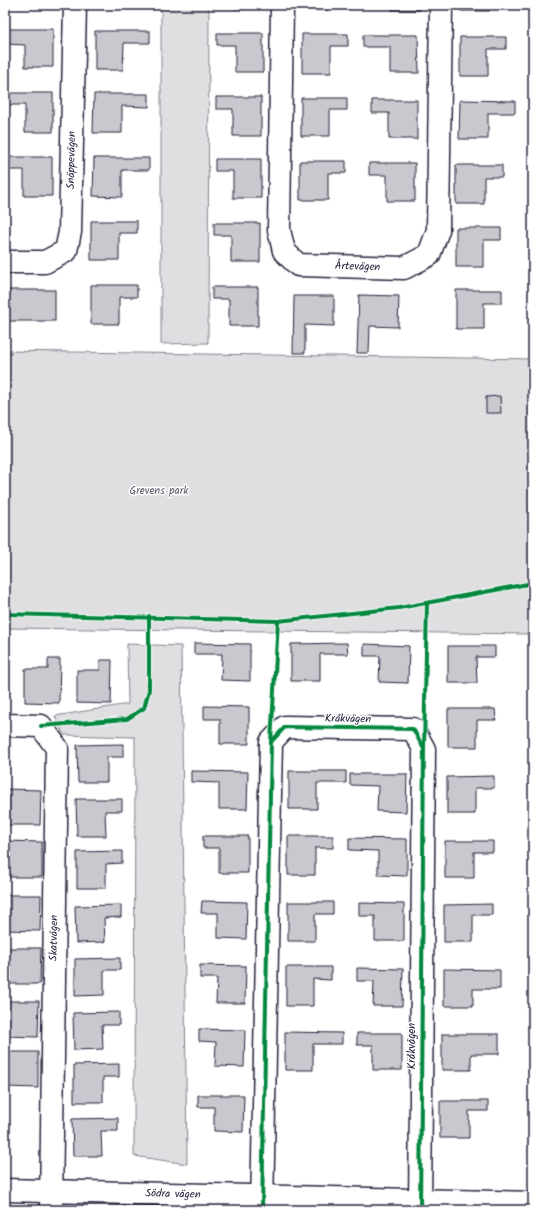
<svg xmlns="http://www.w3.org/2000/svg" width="538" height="1215" viewBox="0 0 538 1215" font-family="Kalam,sans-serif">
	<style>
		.green { fill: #dfdfe2; stroke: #80808e }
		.building { fill: #c8c8cf; stroke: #22223b }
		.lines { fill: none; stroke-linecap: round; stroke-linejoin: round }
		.minor-casing { stroke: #22223b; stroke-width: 25 }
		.minor { stroke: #fff; stroke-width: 22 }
		.cycleway-casing { stroke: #fff; stroke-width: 6 }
		.cycleway { stroke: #00873e; stroke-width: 4 }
		.labels { text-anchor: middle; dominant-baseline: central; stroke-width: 3; stroke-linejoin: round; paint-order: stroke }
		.street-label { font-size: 11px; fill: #22223b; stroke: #fff }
		.park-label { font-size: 11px; fill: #5b5b6d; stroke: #fff }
	</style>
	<rect width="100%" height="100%" fill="#fff"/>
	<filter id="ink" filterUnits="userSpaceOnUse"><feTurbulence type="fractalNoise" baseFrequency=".025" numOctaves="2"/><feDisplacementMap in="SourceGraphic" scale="8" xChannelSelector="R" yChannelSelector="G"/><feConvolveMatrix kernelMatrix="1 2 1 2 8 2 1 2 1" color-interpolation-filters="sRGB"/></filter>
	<g filter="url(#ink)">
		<!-- green -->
		<g class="green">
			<polygon points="161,5 209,5 208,343 161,344"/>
			<polygon points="5,351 533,359 533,634 5,628"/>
			<polygon points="127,644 181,646 187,1164 134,1156 135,737 64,735 55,716 128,704"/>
		</g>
		<!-- building -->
		<g class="building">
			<rect x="95" y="5" width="28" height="2"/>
			<polygon points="234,5 262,5 263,8 234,9"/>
			<rect x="304" y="5" width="28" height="5"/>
			<rect x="392" y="5" width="28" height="5"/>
			<rect x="461" y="5" width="28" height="6"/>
			<polygon points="5,29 53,29 53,67 25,67 25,45 5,44"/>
			<polygon points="95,31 150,31 150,43 124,43 123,70 95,70"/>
			<polygon points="217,33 263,33 263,72 235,72 235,45 217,45"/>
			<polygon points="302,34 348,34 348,46 331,46 331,73 302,73"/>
			<polygon points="363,35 418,35 419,73 390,73 390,47 363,47"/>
			<polygon points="460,37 506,37 506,49 488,49 488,76 460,76"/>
			<polygon points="7,93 53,93 53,132 25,132 25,105 7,105"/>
			<polygon points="94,94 149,94 149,107 122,106 122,133 93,133"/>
			<polygon points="216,97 261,97 261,136 233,136 233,109 216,109"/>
			<polygon points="301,98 347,98 347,110 330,110 330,136 301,136"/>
			<polygon points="372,100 417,100 417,139 389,139 389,113 372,113"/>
			<polygon points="460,100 515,101 515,113 488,113 488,139 459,139"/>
			<polygon points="6,157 52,157 52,196 24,196 24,170 6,170"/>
			<polygon points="94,158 149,158 149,170 122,170 122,197 93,196"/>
			<polygon points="215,159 261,159 261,198 233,198 233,171 215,171"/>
			<polygon points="300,161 346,161 346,173 328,173 328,200 300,200"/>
			<polygon points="369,163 415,163 415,201 387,201 387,175 369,175"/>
			<polygon points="456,165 502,165 502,177 484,177 484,204 456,204"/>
			<polygon points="91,221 137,221 137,233 119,233 119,260 91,260"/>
			<polygon points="214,223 260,223 260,262 231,262 231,235 214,235"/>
			<polygon points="456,228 501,228 501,240 484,240 484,267 456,267"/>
			<polygon points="91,285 137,285 137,297 119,297 119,324 91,324"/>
			<polygon points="212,287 258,287 258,326 229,326 229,299 212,299"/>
			<rect x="5" y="290" width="50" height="31"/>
			<polygon points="456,290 502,290 502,303 484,303 484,329 456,329"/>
			<polygon points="359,295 399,296 398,327 370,326 369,353 357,353"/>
			<polygon points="294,296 334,296 334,326 305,325 305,353 293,353"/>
			<polygon points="500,396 501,413 486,413 486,397"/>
			<polygon points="194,643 250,644 250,681 221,680 222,654 194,654"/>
			<polygon points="347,643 348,654 320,654 320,681 291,681 291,644"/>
			<polygon points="364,644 409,646 408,683 379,682 380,656 364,656"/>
			<polygon points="448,646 495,646 495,657 476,657 477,683 448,683"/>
			<polygon points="5,659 7,659 6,703 5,702"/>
			<polygon points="48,659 60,659 59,703 25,702 25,669 48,669"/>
			<polygon points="100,660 112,660 111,704 77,703 77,670 100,670"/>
			<polygon points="204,706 249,707 249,744 220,744 220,719 204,719"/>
			<polygon points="448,709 495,709 496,720 477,720 477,747 448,747"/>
			<polygon points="123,744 123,757 107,757 107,782 78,782 77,745"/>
			<polygon points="191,771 248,772 247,809 219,809 219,783 191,782"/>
			<polygon points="289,771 346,771 346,783 317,783 317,809 289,809"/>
			<polygon points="350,774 407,774 406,812 377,811 378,786 350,785"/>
			<polygon points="494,776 494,788 475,788 475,814 447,814 447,777"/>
			<polygon points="5,789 41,790 40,825 7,825 7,802 5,802"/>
			<polygon points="76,799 122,799 122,811 105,811 106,836 77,836"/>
			<polygon points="203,836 248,836 248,873 219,873 219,848 203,848"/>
			<polygon points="288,836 333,836 333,848 315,848 315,875 288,875"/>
			<polygon points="349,838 407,839 407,876 378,875 378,851 349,850"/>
			<polygon points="5,841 42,842 42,877 8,877 8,854 5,854"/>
			<polygon points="445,841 493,841 493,852 474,852 474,878 445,878"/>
			<polygon points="122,851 122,863 106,864 106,888 77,888 77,852"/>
			<polygon points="5,895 41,895 40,931 7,930 7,908 5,908"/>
			<polygon points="202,901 247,902 246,939 218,938 218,913 201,913"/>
			<polygon points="288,902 333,902 333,914 315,914 315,941 288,941"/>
			<polygon points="359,903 404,904 404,941 375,941 375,916 359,916"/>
			<polygon points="492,904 492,915 473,915 473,942 444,942 444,905"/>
			<polygon points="121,905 121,917 104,918 105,942 76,943 75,906"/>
			<polygon points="5,948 41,948 40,984 7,984 7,961 5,961"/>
			<polygon points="120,958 120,970 104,970 104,995 75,996 75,959"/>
			<polygon points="200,965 246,966 245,1003 216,1003 217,978 200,978"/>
			<polygon points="286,967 331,967 331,980 313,979 313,1006 286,1006"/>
			<polygon points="357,968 403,969 402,1006 373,1006 374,981 357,981"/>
			<polygon points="444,969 500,970 500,989 473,989 473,1006 444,1006"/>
			<polygon points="5,1001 39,1001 38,1037 5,1036"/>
			<polygon points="119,1012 119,1025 102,1025 103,1049 74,1050 73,1013"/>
			<polygon points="199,1029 245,1030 244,1067 215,1066 216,1042 199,1041"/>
			<polygon points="285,1032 342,1033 342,1044 313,1044 313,1070 285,1070"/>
			<polygon points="357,1033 402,1033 402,1070 373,1070 373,1045 357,1045"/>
			<polygon points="442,1034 499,1034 499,1054 471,1054 471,1070 442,1070"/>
			<polygon points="5,1052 38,1052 38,1088 5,1087"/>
			<polygon points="119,1064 119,1077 103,1077 103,1102 74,1102 74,1065"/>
			<polygon points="198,1095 244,1095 243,1132 214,1131 214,1107 198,1107"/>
			<polygon points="440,1101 488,1101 488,1111 469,1111 469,1138 440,1138"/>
			<polygon points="118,1118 118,1131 101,1131 102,1156 73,1156 72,1119"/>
		</g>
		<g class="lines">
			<!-- minor casing -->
			<g class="minor-casing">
				<g id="minor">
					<path id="s1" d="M282 5 279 230 284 251 298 265 404 268 429 255 438 230 441 5"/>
					<path id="s2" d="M5 262H45L66 251 70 232 75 5"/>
					<polyline points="5,725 41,726 57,748 51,1210"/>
					<path id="s3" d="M5 1190 533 1203"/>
					<polyline points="262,1210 271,742 285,727 413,729 424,749 420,1210"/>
				</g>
			</g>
			<!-- minor -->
			<use href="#minor" class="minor"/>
			<!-- cycleway casing -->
			<g class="cycleway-casing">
				<g id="cycleway">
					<polyline points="5,614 278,621 399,608 533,583"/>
					<polyline points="41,726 127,719 144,708 149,690 149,616"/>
					<polyline points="271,742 278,621"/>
					<polyline points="424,749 427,603"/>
					<polyline points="262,1210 271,742 285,727 413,729 424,749 420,1210"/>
				</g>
			</g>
			<!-- cycleway -->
			<use href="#cycleway" class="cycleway"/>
		</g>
	</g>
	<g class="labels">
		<!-- street labels -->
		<g class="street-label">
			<text stroke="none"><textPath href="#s2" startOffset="155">Snäppevägen</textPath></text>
			<text stroke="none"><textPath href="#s1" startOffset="326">Årtevägen</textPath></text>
			<text transform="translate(348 719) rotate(1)">Kråkvägen</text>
			<text transform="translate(54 938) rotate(-89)">Skatvägen</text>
			<text transform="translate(412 1046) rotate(-90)">Kråkvägen</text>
			<text stroke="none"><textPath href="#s3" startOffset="168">Södra vägen</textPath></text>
		</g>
		<!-- park labels -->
		<g class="park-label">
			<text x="159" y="491">Grevens park</text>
		</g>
	</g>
	<!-- margin -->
	<rect width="538" height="1215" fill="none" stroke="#fff" stroke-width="20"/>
	<rect x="10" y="10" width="518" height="1195" fill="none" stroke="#22223b" stroke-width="1.5" filter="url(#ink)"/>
</svg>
